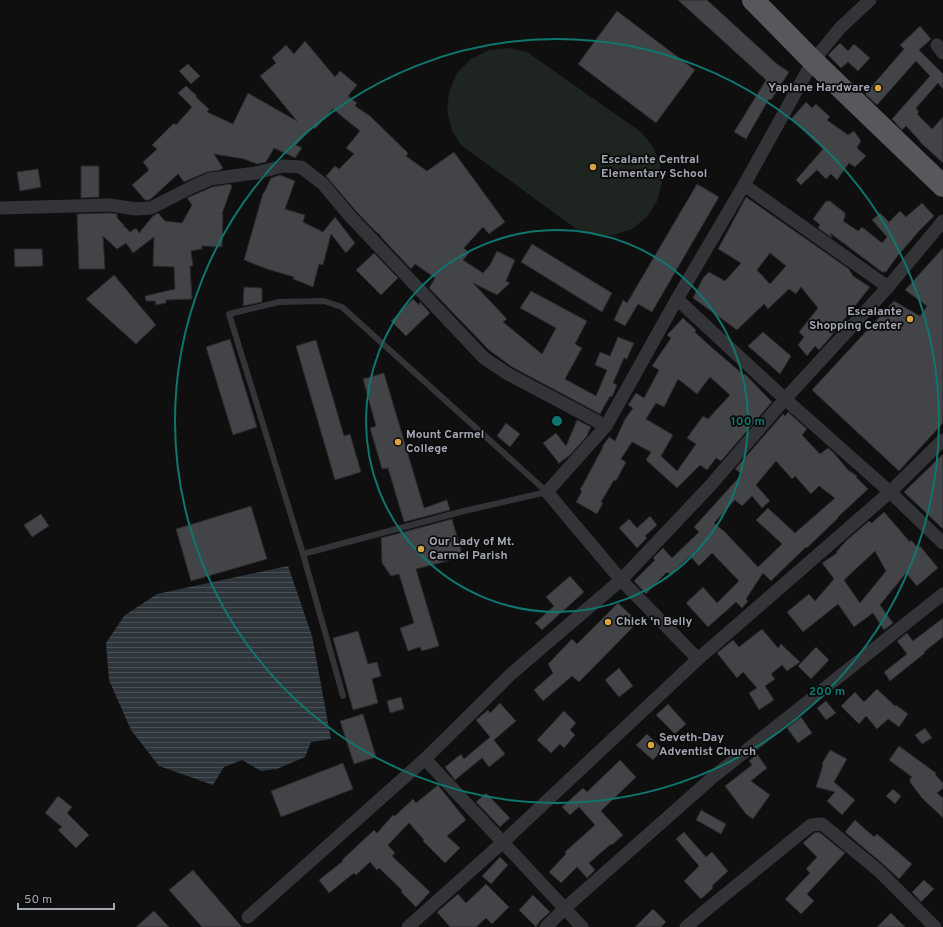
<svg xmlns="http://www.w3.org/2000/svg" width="943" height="927" viewBox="0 0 943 927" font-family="Overpass,sans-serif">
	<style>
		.green { fill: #1e241f }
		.water { fill: url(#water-rules) }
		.building { fill: #434448; stroke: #2a2a2c; fill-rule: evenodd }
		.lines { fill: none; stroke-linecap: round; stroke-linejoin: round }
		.service { stroke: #333437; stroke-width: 6 }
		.minor { stroke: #333437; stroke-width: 13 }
		.trunk { stroke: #56585c; stroke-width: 22 }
		.ring { fill: none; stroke: #0f766e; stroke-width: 2 }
		.poi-dot { fill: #d9a53f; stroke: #0a0a0b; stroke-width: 1.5 }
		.labels { text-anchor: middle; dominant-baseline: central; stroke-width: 3.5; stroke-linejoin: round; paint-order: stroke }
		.poi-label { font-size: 12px; font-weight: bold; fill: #a2a6b0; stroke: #0a0a0b; text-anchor: start }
		.centre { fill: #0f766e; stroke: #0a0a0b; stroke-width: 2 }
		.ring-label { font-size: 12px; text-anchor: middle; font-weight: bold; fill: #0f766e; stroke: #0a0a0b; stroke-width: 3.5; stroke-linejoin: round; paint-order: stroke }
	</style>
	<defs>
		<pattern id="water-rules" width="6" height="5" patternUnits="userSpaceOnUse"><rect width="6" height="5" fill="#2f363b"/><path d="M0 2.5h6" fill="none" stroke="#4a5055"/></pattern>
	</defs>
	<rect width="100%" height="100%" fill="#0f0f10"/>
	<!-- green -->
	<polygon class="green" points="509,48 527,52 641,132 653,147 660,164 662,183 657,201 647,217 632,229 614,235 596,235 578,230 461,145 452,131 447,111 449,92 457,73 471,59 489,50"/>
	<!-- water -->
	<polygon class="water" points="288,566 312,636 331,739 311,742 305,757 277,769 261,771 242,760 224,767 213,785 159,766 131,730 109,680 106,643 124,616 157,594"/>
	<!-- building -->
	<g class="building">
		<polygon points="678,0 707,0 777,64 789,72 771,100 769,99 746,139 734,132 766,80"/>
		<polygon points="617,11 695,70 656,123 578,64"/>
		<polygon points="920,26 931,39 919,50 943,74 943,89 938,83 916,108 919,112 917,114 932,129 943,117 943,163 920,142 920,141 906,126 902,130 892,119 930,76 916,61 877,105 865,94 904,49 900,45"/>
		<polygon points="305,41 335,77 340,71 357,85 348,96 357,103 355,106 370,116 408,153 406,156 427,171 454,152 505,222 489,234 483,227 464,248 469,253 463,260 483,273 490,265 497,251 515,260 506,281 510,283 497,295 473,283 507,319 503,322 542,354 556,328 520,308 531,291 587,321 575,344 582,348 565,379 596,396 607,370 595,365 600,352 610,356 618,337 634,343 627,359 624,358 613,383 617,385 612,397 610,396 600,414 512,367 489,350 429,288 435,278 415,264 411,269 380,236 381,236 375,231 355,210 326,176 335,166 339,169 354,154 346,148 360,131 333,109 315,129 313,127 296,145 302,148 295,158 274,148 266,162 257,164 244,159 214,154 223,168 220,170 207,172 184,182 178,174 152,198 149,200 145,200 132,185 149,170 143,162 157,149 152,145 174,123 176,125 192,107 178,93 186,86 197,96 196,97 209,109 207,112 233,124 248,93 297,121 260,76 276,63 272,58 286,45 294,54"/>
		<polygon points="840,43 848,51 854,44 870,58 858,71 848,62 841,68 828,55"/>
		<polygon points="188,64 200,76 191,84 179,71"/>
		<polygon points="806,102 812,108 816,104 830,117 827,120 848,135 854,131 861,141 857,148 866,156 855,167 849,163 837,180 831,174 826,179 817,170 801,185 796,180 823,149 791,119"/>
		<polygon points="81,166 99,166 99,197 81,198"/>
		<polygon points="38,169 41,187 20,191 17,172"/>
		<polygon points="280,175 295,181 285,209 305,215 303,222 323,232 335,217 355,243 346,253 331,234 323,265 319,264 313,287 293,279 294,277 267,269 244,260 263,193 264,193 271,178"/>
		<polygon points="230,184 232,186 222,214 223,214 222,247 202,246 202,249 191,251 193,266 190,266 192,299 166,300 166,303 156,305 155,301 146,301 145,296 175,289 174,267 153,266 154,237 133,253 126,243 117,249 103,236 105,269 79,269 77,214 110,213 117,214 117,218 124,225 123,227 124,226 130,232 136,228 139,233 153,216 158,213 165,221 182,223 192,205 187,198 212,187"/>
		<polygon points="697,184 719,197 652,312 638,304 625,326 614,320 623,300 627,303"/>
		<path d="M746 197 849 269 853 276 870 287 828 340 819 350 815 346 807 356 798 345 804 337 799 332 818 308 801 287 796 294 789 289 768 309 764 304 737 330 693 298 703 278 709 272 725 281 741 263 718 249ZM770 253 786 266 770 284 757 270Z"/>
		<polygon points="826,201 830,201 845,213 845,217 843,221 858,231 862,227 882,243 887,237 872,220 880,213 889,222 900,211 906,217 922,203 934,216 919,231 896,258 886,272 882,272 830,233 832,238 818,228 820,225 813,219"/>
		<polygon points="532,244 612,293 602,312 521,262"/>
		<polygon points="943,248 943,423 899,471 812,390 894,301 920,316 927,306 905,290"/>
		<polygon points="14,249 42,249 43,266 15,267"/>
		<polygon points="374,253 398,278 381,295 356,270"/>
		<polygon points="114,275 156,325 136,344 86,299"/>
		<polygon points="244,287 262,288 262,302 243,306"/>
		<polygon points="413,299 419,305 420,302 430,313 406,336 391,321"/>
		<path d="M683 318 696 330 695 332 710 346 744 375 745 374 772 402 721 461 716 458 707 470 700 465 677 488 646 460 651 452 632 442 621 459 626 462 616 481 614 480 601 502 603 503 597 514 576 502 582 491 580 490 603 447H602L609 437 615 441 625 419 633 408 628 405 636 393 644 398 659 370 652 366 671 338 667 335ZM710 377 730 395 708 419 703 416 687 438 696 444 677 471 661 456 673 435 646 419 656 403 664 407 678 379 697 394Z"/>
		<polygon points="763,332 791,356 780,374 748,346"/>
		<polygon points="230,339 257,427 233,435 206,347"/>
		<polygon points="316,340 344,436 350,434 361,472 335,480 296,346"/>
		<polygon points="384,373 424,508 447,500 450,510 404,522 388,468 382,469 370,428 376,426 363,379"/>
		<path d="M788 412 807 429 802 435 820 454 828 448 833 452 848 470 857 476 856 477 868 489 838 517V518L807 548 806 547 771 581 763 573 746 599 748 601 742 608 736 602 708 627 686 603 703 587 717 603 739 581 712 553 699 566 690 556 670 575 667 572 646 594 634 581 655 560 653 558 663 548 672 558 699 532 694 527 742 474 735 469 783 414 785 416ZM776 461 792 479 795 476 811 494 819 486 835 498 795 533 768 508 756 520 782 544 758 567 725 532 714 523 735 500 742 506 752 496 762 508 770 501 756 485Z"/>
		<polygon points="577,420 591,427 589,431 587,436 570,455 558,464 558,462 543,443 556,433 566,446"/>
		<polygon points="506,423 520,434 510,447 497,436"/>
		<polygon points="943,454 943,529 904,492"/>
		<polygon points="251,506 267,559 191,581 176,529"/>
		<path d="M884 512 910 542 911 540 918 548 920 546 938 568 917 586 906 573 880 605 893 623 884 630 873 613 854 627 838 604 803 632 787 612 809 594 815 601 834 579 822 563 837 553 836 552 847 540 869 521 872 523ZM875 551 886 571 860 603 844 580Z"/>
		<polygon points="41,514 49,526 32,537 24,525"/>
		<polygon points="650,516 657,525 645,536 647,538 637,548 619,528 629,519 637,528"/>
		<polygon points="452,519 463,557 416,569 439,646 422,651 420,647 408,651 400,628 414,623 399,574 391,576 382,563 381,538"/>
		<polygon points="570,576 584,592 542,630 535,623 554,606 546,597"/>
		<polygon points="618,603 638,622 579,682 572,676 543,701 534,690 553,673 548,664 572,639 577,644"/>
		<polygon points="943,618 943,637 924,652 925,653 890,681 884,672 907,654 897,641 907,633 913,641"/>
		<polygon points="762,629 778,648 781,644 800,662 787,671 782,665 771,674 775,679 765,686 774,700 759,710 749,693 757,688 743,672 737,678 717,653 733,640 739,647"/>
		<polygon points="358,631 368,664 377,662 381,676 372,679 378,703 353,710 333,638"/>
		<polygon points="816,647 829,660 811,679 798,666"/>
		<polygon points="619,668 633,686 619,697 605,680"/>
		<polygon points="877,689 895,706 896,705 908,714 899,727 888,719 877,729 866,716 859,724 841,706 855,692 864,702"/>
		<polygon points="401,697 404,709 390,713 387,701"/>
		<polygon points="826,701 836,713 826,720 817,708"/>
		<polygon points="500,703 516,721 494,740 505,754 489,767 482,758 455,780 445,767 461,754 464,759 490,737 476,720 488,710 490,713"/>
		<polygon points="668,704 686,724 675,734 656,715"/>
		<polygon points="564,711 576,723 570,730 575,735 564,748 560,744 551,753 537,740"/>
		<polygon points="363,714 376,757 354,764 340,721"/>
		<polygon points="801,717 812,733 798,743 787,728"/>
		<polygon points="925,728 932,738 922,744 915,735"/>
		<polygon points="647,734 663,749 653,760 636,745"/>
		<polygon points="899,746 936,773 935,774 943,783 943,788 937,793 943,798 943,818 922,798 910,782 910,778 912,777 889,760"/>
		<polygon points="830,750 847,759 834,782 855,800 842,815 827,801 835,792 816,787 823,765 822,764"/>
		<polygon points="757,754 767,768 751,781 770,795 753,819 746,814 725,786 752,765 749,761"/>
		<polygon points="620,760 636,777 601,811 623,835 612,845 611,844 589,863 595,870 587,878 577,867 561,883 549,872 566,854 565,852 595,825 579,807 570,815 562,807 583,788 587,792"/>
		<polygon points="343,763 353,789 281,817 271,791"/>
		<polygon points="438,785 466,820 447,836 460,848 445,863 423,841 424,840 409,823 388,845 395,853 392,856 430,892 416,907 401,892 402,890 379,868 377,870 370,862 356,875 354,873 329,893 319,880 343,861 342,860 374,830 377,833 393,815 395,816 413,799 416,803"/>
		<polygon points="893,789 901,796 895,804 886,796"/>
		<polygon points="486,793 510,818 500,827 476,802"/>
		<polygon points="58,796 72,807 67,813 89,835 76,848 58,830 62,827 45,813"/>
		<polygon points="701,810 726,824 721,834 696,820"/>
		<polygon points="855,820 874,837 877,834 912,864 899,879 884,865 845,832"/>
		<polygon points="684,832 706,857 712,852 728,871 712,886 713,888 701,899 684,881 699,866 676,839"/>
		<polygon points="819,832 845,853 807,894 814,901 801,914 785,899 810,873 806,869 817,857 803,843 814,833"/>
		<polygon points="500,857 508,865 491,884 482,876"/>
		<polygon points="193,870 242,927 202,927 169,890"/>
		<polygon points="924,880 934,889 921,902 912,892"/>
		<polygon points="486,884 509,907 492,924 486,918 476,927 450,927 437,912 458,894 466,903"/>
		<polygon points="533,895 550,912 540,921 536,927 519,910"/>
		<polygon points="653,909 666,922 661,927 635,927"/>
		<polygon points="154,911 169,927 136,927"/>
		<polygon points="891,913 905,927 877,927"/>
	</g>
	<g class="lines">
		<!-- service -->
		<g class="service">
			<polyline points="303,554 464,511 547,492"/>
			<polyline points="343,696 303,554 229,314 279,302 324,301 342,307 547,492"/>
		</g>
		<!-- minor -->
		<g class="minor">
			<polyline points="937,45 943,53"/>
			<polyline points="744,185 888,287"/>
			<polyline points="0,208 110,205 136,209 151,208 192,187 210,179 256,173 283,166 301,167 323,184 349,215 484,358 508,374 606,426"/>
			<polyline points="677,299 785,399 890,492 943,543"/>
			<polyline points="698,659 621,580 547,492 606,426 677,299 744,185 813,61 840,28 870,0"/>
			<polyline points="425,759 582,927"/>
			<polyline points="248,917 425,759 511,674 621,580 709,487 785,399 888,287 943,221"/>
			<polyline points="408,927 503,842 698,659 890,492 943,440"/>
			<polyline points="546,927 564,909 713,777 943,594"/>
			<polyline points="686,927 705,911 811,825 822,824 879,871 935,927"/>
		</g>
		<!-- trunk -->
		<polyline class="trunk" points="753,0 813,61 943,186"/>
	</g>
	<!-- distance rings -->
	<g class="ring">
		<circle cx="557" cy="421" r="191"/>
		<circle cx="557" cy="421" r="382"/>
	</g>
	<!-- markers -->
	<g class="poi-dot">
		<circle cx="878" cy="88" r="4"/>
		<circle cx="593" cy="167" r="4"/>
		<circle cx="910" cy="319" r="4"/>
		<circle cx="398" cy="442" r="4"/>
		<circle cx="421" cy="549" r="4"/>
		<circle cx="608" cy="622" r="4"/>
		<circle cx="651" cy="745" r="4"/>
	</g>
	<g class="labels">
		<!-- poi labels -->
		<g class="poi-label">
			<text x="870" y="88" text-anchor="end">Yaplane Hardware</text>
			<text x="601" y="160">Escalante Central<tspan x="601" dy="14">Elementary School</tspan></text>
			<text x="902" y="312" text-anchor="end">Escalante<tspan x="902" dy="14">Shopping Center</tspan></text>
			<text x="406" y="435">Mount Carmel<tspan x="406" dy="14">College</tspan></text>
			<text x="429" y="542">Our Lady of Mt.<tspan x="429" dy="14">Carmel Parish</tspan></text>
			<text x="616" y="622">Chick 'n Belly</text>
			<text x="659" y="738">Seveth-Day<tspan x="659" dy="14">Adventist Church</tspan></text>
		</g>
	</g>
	<circle cx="557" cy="421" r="6" class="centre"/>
	<g class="ring-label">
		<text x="748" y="425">100 m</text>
		<text x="827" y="695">200 m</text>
	</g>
	<!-- scale -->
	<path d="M18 903v6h96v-6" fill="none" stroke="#a2a6b0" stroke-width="2"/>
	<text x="24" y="903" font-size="12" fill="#a2a6b0" stroke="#0a0a0b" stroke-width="3" paint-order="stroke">50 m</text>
</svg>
